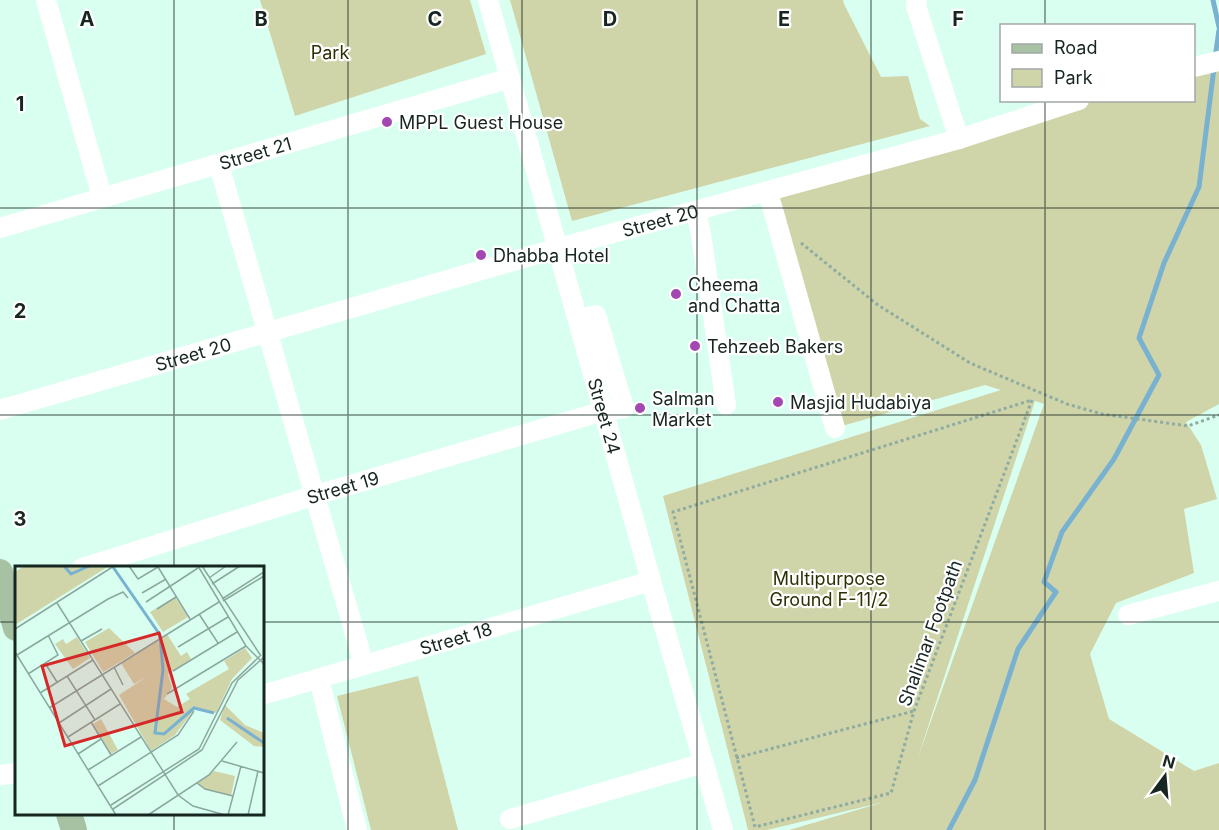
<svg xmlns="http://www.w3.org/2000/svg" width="1219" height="830" viewBox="0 0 1219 830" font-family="Inter,sans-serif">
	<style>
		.green { fill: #d0d4a9; fill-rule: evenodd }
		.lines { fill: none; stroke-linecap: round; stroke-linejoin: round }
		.stream { stroke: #78b2d0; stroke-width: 5 }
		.path { stroke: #8eaca1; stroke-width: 3; stroke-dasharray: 3 3; stroke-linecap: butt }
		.minor { stroke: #fff; stroke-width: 20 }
		.major { stroke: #a6c2a3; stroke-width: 26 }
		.grid { fill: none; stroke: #172621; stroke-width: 1.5; stroke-opacity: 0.55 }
		.poi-dot { fill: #a347b2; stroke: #fff; stroke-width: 2 }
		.labels { text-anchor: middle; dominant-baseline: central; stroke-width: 4.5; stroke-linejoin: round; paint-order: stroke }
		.park-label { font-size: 18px; fill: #2e3003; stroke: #fff }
		.poi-label { font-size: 18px; fill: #172621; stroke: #fff; text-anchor: start }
		.street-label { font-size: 18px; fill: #172621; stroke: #fff }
		.inset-river { fill: none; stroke: #78b2d0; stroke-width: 3 }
		.inset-road { fill: none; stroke: #8ba89e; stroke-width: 1.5 }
		.view { fill: #d62828; fill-opacity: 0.15; stroke: #d62828; stroke-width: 3 }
		.inset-edge { fill: none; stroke: #172621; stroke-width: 3 }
		.grid-label { font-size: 20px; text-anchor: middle; font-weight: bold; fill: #172621; stroke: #fff; stroke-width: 4.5; stroke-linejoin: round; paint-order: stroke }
	</style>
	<rect width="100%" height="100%" fill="#d9fff1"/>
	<!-- green -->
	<g class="green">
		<polygon points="260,0 470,0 486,54 295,116"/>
		<polygon points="510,0 843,0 844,4 881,77 908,76 920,119 930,126 572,221"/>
		<path d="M1219 62V404L1186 422 1201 445 1217 499 1184 509 1194 573 1116 603 1090 654 1109 719 1194 771 1219 763V830H789L884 802 767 830H748L663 496 1001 390 985 385 835 428 768 192 1084 101 1194 100V69ZM1035 401 1044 404 917 760Z"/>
		<polygon points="418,676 458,830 371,830 337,696"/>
	</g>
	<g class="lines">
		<!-- stream -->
		<g class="stream">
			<polyline points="1213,0 1219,27"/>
			<polyline points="1215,58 1219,30"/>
			<polyline points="949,830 975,780 1018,649 1056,592 1044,582 1062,532 1114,459 1159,375 1139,338 1164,263 1199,187 1214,68"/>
		</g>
		<!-- path -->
		<g class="path">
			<polyline points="801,243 878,305 970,363 1067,404 1102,414 1188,426 1219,415"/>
			<polygon points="1032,400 914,711 891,793 755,827 673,512"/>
			<polyline points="736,758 914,711"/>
		</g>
		<!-- minor -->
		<g class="minor">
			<polyline points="46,0 102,197"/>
			<path id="s1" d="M488 0 651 581 723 830"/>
			<polyline points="917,0 916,6 959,139"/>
			<polyline points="1194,67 1219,61"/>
			<polyline points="219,165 364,665"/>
			<polyline points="768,192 835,428"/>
			<polyline points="696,212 701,234 726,405"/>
			<path id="s2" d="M0 228 510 78"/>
			<path id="s3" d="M0 410 558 248 959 139 1079 100"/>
			<path id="s4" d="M82 568 316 495 604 411 624 408 596 315 579 319"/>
			<polyline points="1128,615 1219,591"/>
			<polyline points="319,679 357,830"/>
			<path id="s5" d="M262 695 651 581"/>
			<polyline points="0,775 16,773"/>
			<polyline points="510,819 704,763"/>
		</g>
		<!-- major -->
		<g class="major">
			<polyline points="0,572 16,628"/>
			<polyline points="69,814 74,830"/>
		</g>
	</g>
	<!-- grid -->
	<path class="grid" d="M174 0V568M348 0V830M522 0V830M697 0V830M871 0V830M1045 0V26M1045 100V830M0 208H1219M0 415H1219M0 622H16M262 622H1219M174 814V830"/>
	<!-- markers -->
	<g class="poi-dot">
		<circle cx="387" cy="122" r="6"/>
		<circle cx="481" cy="255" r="6"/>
		<circle cx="676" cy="294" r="6"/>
		<circle cx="695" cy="346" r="6"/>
		<circle cx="778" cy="402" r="6"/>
		<circle cx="640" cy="408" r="6"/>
	</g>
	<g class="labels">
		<!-- park labels -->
		<g class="park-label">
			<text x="330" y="52">Park</text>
			<text x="829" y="578">Multipurpose<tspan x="829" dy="21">Ground F-11/2</tspan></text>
		</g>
		<!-- poi labels -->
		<g class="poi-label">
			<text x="399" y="122">MPPL Guest House</text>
			<text x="493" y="255">Dhabba Hotel</text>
			<text x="688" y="284">Cheema<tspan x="688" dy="21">and Chatta</tspan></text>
			<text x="707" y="346">Tehzeeb Bakers</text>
			<text x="652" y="398">Salman<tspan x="652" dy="21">Market</tspan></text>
			<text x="790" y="402">Masjid Hudabiya</text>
		</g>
		<!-- street labels -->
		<g class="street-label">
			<text stroke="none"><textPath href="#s2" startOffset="266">Street 21</textPath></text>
			<text stroke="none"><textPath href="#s3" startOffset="687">Street 20</textPath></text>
			<text stroke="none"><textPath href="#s3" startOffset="201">Street 20</textPath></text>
			<text stroke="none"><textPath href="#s1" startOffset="432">Street 24</textPath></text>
			<text stroke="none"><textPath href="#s4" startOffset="273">Street 19</textPath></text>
			<text transform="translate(930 633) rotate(-70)">Shalimar Footpath</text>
			<text stroke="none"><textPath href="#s5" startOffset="202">Street 18</textPath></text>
		</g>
	</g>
	<!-- overview -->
	<g transform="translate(15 566)">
		<rect width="249" height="249" fill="#d9fff1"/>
		<path d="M9 0H94L0 59V6ZM160 31 173 51 148 66 135 46ZM94 62 120 87 88 106 70 76ZM152 68 166 90 172 86 176 93 153 108 157 122 149 133 162 141 175 133 171 128 214 103 209 95 230 82 237 92 217 113 201 147 181 141 160 169 136 185 104 129 133 110 119 118 106 97ZM62 71 75 92 58 103 40 78 48 73 51 78ZM210 139 230 159 249 167V181L239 180 205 154ZM86 153 103 184 96 188 78 158ZM199 205 220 210 216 230 190 223 182 217Z" fill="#d0d4a9"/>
		<path class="inset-river" d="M49 0 56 8 74 0M98 1 145 69 148 104 140 167 149 168 179 142 199 147M212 152 249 177"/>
		<path class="inset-road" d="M114 0 123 13 143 1M183 0 231 80 249 98M187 0 246 90M143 1 175 53M194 12 211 0M197 18 225 0M127 27 151 13M207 33 249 6M208 35 249 10M131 36 183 2M42 37 163 229 178 240 210 249M142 43 161 31M184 48 203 77M0 63 99 0M66 75 87 63M163 81 213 51M0 86 101 249M2 89 93 33 108 26 113 32M30 97 42 116M99 101 108 119M158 105 222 66M13 108 43 89 33 69M52 110 80 154M25 127 78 94M152 128 231 80M34 142 204 36M76 156 96 189M44 157 96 123M53 171 105 138M63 188 86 173M207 195 249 207M73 204 126 171M182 217 190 223 218 230M83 220 163 169 179 145M96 239 184 183 217 117 245 90M98 243 187 184 223 114 248 92M133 249 194 209 222 176M213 249 226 200M233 249 243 205"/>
		<path class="view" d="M144 67 167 146 50 180 27 100Z"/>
		<rect width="249" height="249" class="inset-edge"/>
	</g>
	<g class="grid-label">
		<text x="87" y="26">A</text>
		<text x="261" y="26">B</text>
		<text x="435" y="26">C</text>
		<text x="610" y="26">D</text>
		<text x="784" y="26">E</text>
		<text x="958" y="26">F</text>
		<text x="20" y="111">1</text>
		<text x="20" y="318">2</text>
		<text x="20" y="526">3</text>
	</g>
	<!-- legend -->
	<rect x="1000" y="24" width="195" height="78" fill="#ffffff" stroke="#a2a8a6" stroke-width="1.5"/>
	<rect x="1012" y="44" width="30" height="9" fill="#a6c2a3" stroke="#a2a8a6" stroke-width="1.5"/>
	<text x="1054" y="54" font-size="18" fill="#172621">Road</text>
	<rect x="1012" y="69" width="30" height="18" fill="#d0d4a9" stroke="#a2a8a6" stroke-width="1.5"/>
	<text x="1054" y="84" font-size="18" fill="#172621">Park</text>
	<!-- north arrow -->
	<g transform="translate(1165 776) rotate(16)" stroke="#ffffff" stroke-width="4.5" paint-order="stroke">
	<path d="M0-4.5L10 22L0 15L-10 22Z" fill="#172621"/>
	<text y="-9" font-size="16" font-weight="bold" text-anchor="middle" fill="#172621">N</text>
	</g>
</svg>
